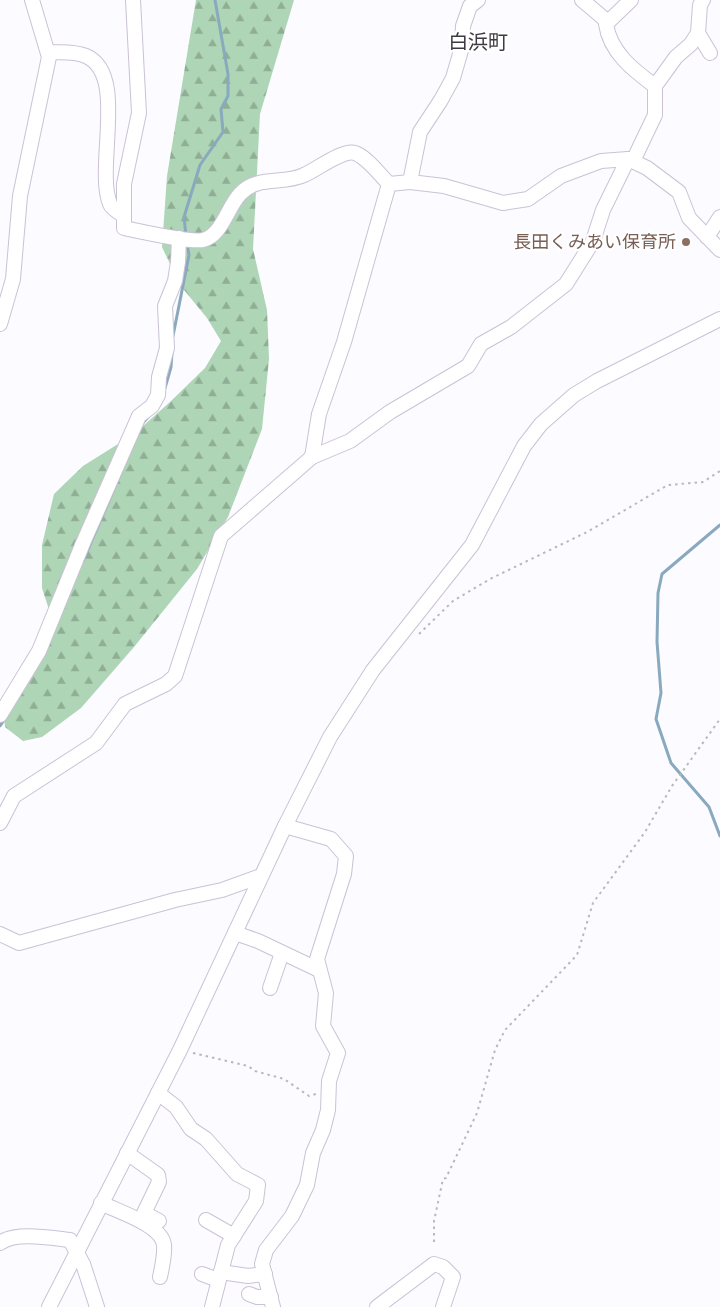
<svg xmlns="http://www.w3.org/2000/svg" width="720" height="1307" viewBox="0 0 720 1307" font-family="'Crimson Pro','Noto Sans JP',serif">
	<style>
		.forest { fill: url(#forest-firs) }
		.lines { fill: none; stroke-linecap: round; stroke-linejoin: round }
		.stream { stroke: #89a9be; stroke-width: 3 }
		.minor-casing { stroke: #cbc2d6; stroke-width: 16 }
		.path { stroke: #bab8bd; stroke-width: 2; stroke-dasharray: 2.5 4; stroke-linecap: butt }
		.minor { stroke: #fff; stroke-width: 14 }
		.education-dot { fill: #8d6e63; stroke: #fff; stroke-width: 2 }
		.labels { text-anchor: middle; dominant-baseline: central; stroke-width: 4.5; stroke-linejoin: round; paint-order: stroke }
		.education-label { font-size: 18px; fill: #785e54; stroke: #fff; text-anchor: end }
		.quarter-label { font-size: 20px; fill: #3e3a43; stroke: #fff }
	</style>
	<defs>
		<pattern id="forest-firs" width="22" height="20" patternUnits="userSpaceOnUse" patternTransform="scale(1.25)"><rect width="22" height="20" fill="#aed5b5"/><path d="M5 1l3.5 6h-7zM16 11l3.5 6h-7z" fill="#8fae95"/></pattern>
	</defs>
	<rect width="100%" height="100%" fill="#fcfbff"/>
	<!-- forest -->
	<polygon class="forest" points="196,0 294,0 260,114 253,249 267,310 269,359 262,429 228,517 197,569 134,647 81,708 42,737 23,741 5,727 3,707 53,622 42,588 42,545 54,494 83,466 134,434 170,402 205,368 221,341 207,318 180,285 162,247 167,176"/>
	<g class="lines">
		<!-- stream -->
		<g class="stream">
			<polyline points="186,236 184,217 200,165 223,132 221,109 228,96 228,74 215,0"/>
			<polyline points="173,336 189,255 187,244"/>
			<polyline points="165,388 171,367 172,353"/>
			<polyline points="141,425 150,415"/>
			<polyline points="720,525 662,574 658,593 657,642 661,693 656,719 671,763 709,807 720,836"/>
			<polyline points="83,561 138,433"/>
			<polyline points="0,726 7,716"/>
		</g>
		<!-- minor casing -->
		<g class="minor-casing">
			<g id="minor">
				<path d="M133 0 139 113 124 184V228C138 231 192 243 203 240 222 235 227 208 240 194 257 175 283 185 304 175 316 170 343 149 355 153 368 158 379 174 389 184"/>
				<polyline points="582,0 608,22"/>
				<path d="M631 0 606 24C610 52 633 70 655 86"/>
				<polyline points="698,33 710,53"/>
				<path d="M48 52C60 53 74 51 86 56 128 74 95 167 110 204 112 209 120 213 124 216"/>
				<polyline points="633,161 655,115 655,86 676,57 691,44 698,33 700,5 703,0"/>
				<polyline points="410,182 444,186 503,203 528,199 561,176 601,161 628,159 647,168 679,192 689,218 720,250"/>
				<polyline points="707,237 720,217"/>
				<polyline points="0,324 13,279 20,196 49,57 32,0"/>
				<polyline points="312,457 319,414 344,342 389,184 410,182 420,132 441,100 453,78 462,47 463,26 470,6 478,0"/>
				<polyline points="0,715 39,651 83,543 139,416 152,406 158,395 159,377 167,348 165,306 175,281 178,262 179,238"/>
				<polyline points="0,823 14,796 96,743 125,704 166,684 175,676 221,536 312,457 350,441 390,412 468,366 481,344 511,327 566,284 593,241 603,210 628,159"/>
				<polyline points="235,933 258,941 319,970"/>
				<polyline points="0,934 19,943 175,900 222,890 261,876"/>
				<polyline points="270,988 282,953"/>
				<polyline points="158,1093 176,1107 191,1129 206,1139 237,1174 258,1185 256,1201 228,1245 212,1307"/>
				<polyline points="127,1153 158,1175 159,1182 144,1213 159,1221"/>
				<path d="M101 1203C119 1212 162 1225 164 1245 165 1255 162 1267 160 1277"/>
				<polyline points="206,1220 234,1236"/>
				<path d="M0 1243C15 1231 52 1238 70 1240L83 1264 97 1307"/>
				<polyline points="221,1272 248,1276 265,1274"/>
				<polyline points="202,1274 218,1280"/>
				<polyline points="249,1294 257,1297 271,1297"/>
				<polyline points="49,1307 180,1050 285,826 330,737 373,670 472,545 524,446 541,424 574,395 597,381 720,319"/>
				<polyline points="273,1307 262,1264 266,1250 292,1216 307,1185 313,1153 323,1130 328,1110 329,1081 338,1053 323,1026 326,993 317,959 344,874 346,856 331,839 285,826"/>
				<polyline points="377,1307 434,1264 443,1267 453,1277 443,1307"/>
			</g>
		</g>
		<!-- path -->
		<g class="path">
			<polyline points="419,634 453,601 490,579 587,532 668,485 703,482 720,471"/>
			<polyline points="193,1053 248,1066 255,1071 284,1079 309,1096 316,1094"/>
			<polyline points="434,1242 434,1221 443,1179 446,1178 477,1113 495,1050 505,1030 577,955 593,903 645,832 672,786 720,719"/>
		</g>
		<!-- minor -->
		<use href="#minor" class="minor"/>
	</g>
	<!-- markers -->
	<circle class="education-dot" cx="686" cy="242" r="5"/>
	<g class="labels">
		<!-- education labels -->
		<g class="education-label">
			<text x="676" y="242">長田くみあい保育所</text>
		</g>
		<!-- quarter labels -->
		<g class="quarter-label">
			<text x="478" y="42">白浜町</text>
		</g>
	</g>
</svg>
